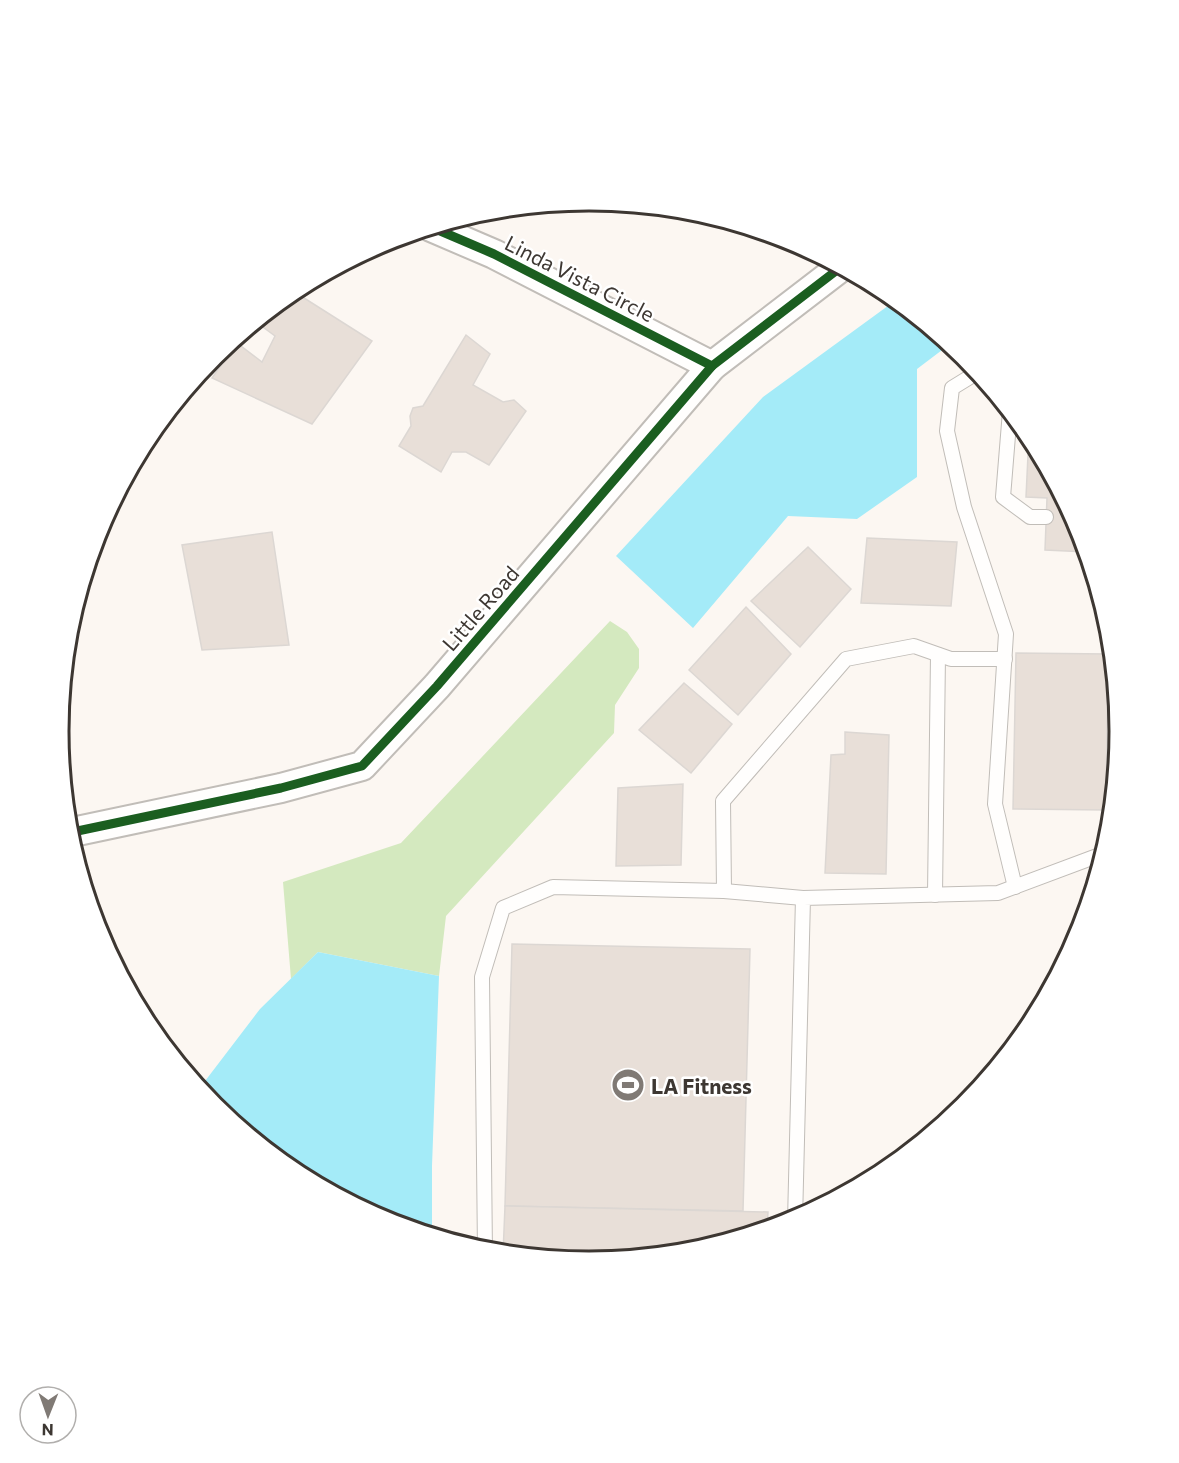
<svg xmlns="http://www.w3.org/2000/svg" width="1179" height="1463" viewBox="0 0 1179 1463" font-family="Commissioner,sans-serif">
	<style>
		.green { fill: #d4e9bf }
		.water { fill: #a4ebf8 }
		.building { fill: #e8dfd8; stroke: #dcd7d3; stroke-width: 1.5 }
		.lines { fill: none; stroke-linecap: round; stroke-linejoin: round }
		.service-casing { stroke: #c1bdb8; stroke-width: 16 }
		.minor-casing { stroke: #c1bdb8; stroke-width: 32 }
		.service { stroke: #fffefd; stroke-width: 14 }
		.minor { stroke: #fffefd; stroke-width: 28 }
		.cycleway-casing { stroke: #fff; stroke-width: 13 }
		.cycleway { stroke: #1b5e20; stroke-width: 9 }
		.labels { text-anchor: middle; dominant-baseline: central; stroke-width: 5; stroke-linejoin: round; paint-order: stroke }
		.street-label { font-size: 21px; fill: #3d3732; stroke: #fff }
		.poi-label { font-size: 21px; font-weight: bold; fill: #3d3732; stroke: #fff; text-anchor: start }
		.rim { fill: none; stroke: #3d3732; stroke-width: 3 }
	</style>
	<rect width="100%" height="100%" fill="#fcf7f2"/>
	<!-- green -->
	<polygon class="green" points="610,621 627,632 639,649 639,668 615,705 614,733 446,916 439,976 318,952 291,979 283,882 401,843"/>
	<!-- water -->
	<g class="water">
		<polygon points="896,300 950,344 917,369 917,477 857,519 788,516 693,628 616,556 763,397"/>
		<polygon points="318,952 439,976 432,1166 432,1236 386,1222 294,1173 214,1107 199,1089 260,1009"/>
	</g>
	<!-- building -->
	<g class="building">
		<polygon points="293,291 372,341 312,424 212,378 237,343 262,362 275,336 256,322"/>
		<polygon points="466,335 490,354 473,385 503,402 514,400 526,411 489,465 466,452 452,452 441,472 399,446 411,426 410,416 413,408 423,406"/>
		<polygon points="1029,434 1080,529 1087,552 1045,550 1047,498 1026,497"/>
		<polygon points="272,532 289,645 202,650 182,545"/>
		<polygon points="867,538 957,542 951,606 861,603"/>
		<polygon points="808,547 851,589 800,647 751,601"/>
		<polygon points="746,607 791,654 738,715 689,670"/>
		<polygon points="1016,653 1108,654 1106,810 1013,809"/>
		<polygon points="684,683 732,724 691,773 639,730"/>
		<polygon points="845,732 889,735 886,874 825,873 831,755 845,754"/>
		<polygon points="683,784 681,865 616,866 618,788"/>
		<polygon points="512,944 750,949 743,1211 505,1206"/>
		<polygon points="505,1206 768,1212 767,1230 693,1252 589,1262 503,1254"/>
	</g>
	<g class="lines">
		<!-- service casing -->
		<g class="service-casing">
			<g id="service">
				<polyline points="978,372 952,388 947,431 964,507 1006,634 995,804 1015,887"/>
				<polyline points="1010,411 1003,497 1030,517 1046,517"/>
				<polyline points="724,891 803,898"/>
				<polyline points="935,895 938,655"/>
				<polyline points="795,1221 803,898 998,893 1105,853"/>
				<polyline points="485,1252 482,977 503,908 553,887 724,891 723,801 846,659 914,646 951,659 1005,659"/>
			</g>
		</g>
		<!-- minor casing -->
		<g class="minor-casing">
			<g id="minor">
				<polyline points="431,227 494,254 712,366"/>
				<polyline points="68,833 281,788 362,766 437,686 712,366 841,267"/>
			</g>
		</g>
		<!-- service -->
		<use href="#service" class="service"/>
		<!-- minor -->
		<use href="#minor" class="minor"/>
		<!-- cycleway casing -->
		<g class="cycleway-casing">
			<g id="cycleway">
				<polyline points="431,227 494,254 712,366"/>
				<polyline points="68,833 281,788 362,766 437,686 712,366 841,267"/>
			</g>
		</g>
		<!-- cycleway -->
		<use href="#cycleway" class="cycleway"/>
	</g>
	<!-- icons -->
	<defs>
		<g id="stadium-disc" transform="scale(1.725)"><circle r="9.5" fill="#807a75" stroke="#fff"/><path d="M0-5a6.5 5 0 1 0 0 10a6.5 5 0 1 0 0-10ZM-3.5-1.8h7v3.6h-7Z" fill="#fff"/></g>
	</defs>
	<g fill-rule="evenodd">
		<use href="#stadium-disc" x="628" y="1085"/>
	</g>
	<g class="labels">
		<!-- street labels -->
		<g class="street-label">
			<text transform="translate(580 278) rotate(27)">Linda Vista Circle</text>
			<text transform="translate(480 608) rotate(-49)">Little Road</text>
		</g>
		<!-- poi labels -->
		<g class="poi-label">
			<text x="651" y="1085">LA Fitness</text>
		</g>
	</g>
	<!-- crop -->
	<path d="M0 0H1179V1463H0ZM69 731a520 520 0 1 1 1040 0a520 520 0 1 1-1040 0Z" fill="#fff" fill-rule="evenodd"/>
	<path class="rim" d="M69 731a520 520 0 1 1 1040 0a520 520 0 1 1-1040 0Z"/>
	<!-- north arrow -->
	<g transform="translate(48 1415) rotate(181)"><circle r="28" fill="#ffffff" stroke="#b1afad" stroke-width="1.5"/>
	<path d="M0-4.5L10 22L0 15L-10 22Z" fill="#807a75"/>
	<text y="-9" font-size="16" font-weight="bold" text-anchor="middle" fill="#3d3732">N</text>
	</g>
</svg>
